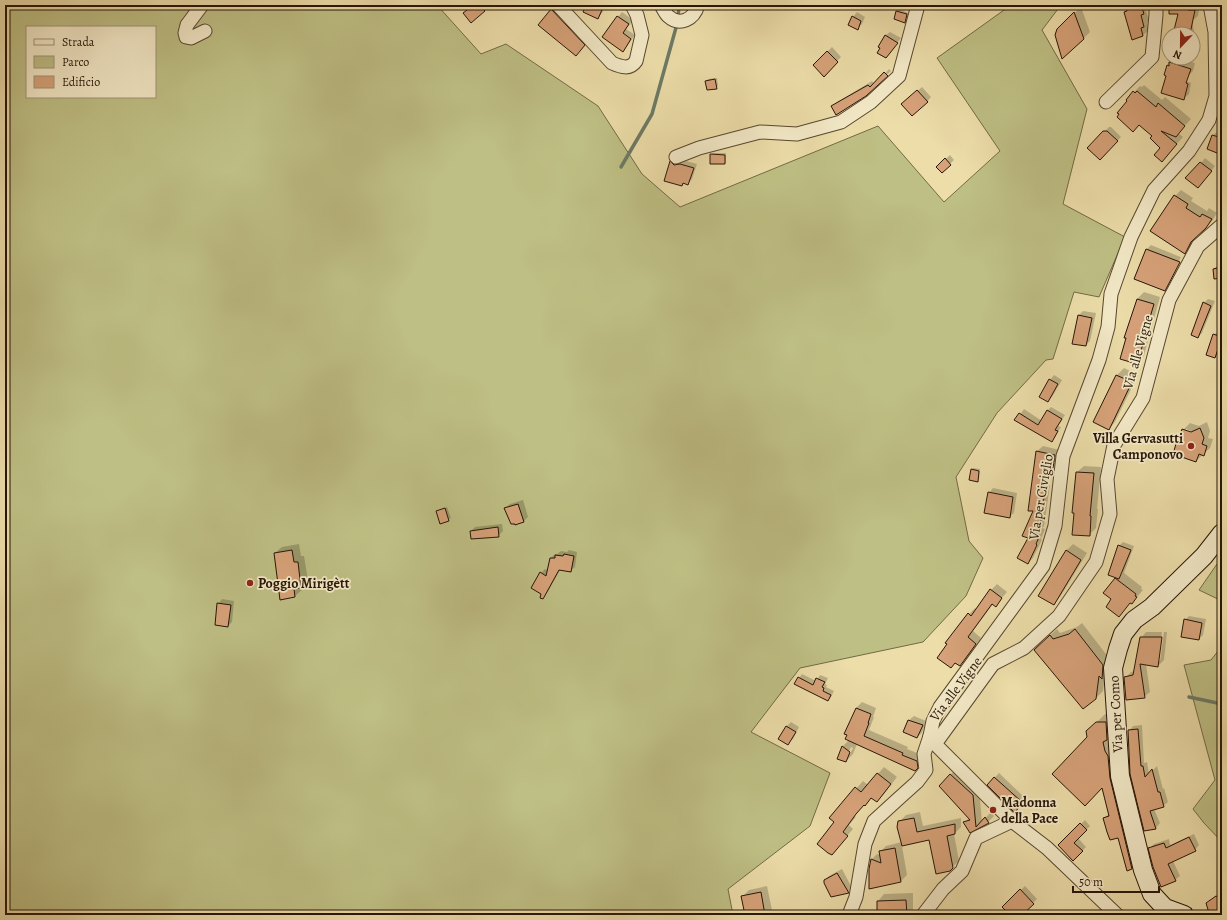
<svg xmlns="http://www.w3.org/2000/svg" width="1227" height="920" viewBox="0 0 1227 920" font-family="Alegreya,serif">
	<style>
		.green { fill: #bebf84; stroke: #726a46; fill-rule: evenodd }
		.shadow { fill: #0003; fill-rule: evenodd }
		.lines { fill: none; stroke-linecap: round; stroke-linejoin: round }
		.stream { stroke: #6c7a65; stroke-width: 3.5 }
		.building { fill: #d7a279; stroke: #271507 }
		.street-casing { stroke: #584730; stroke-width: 15 }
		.secondary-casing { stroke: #271507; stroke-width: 20 }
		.street { stroke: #f3e9c7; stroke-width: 13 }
		.secondary { stroke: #f3e9c7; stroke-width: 18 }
		.poi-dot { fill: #8f2418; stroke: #f3e9c7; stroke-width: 1.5 }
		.labels { text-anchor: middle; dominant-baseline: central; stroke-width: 3.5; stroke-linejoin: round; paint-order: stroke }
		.street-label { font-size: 14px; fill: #271507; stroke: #f3e9c7 }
		.poi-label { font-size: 14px; font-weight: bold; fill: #271507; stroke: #f3e9c7; text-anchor: start }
	</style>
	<rect width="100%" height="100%" fill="#ecdda9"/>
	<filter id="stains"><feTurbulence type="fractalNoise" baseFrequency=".005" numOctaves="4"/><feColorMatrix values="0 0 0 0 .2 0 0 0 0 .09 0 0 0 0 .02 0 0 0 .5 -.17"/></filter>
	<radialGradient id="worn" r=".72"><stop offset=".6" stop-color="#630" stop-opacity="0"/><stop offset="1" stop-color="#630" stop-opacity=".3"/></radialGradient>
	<!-- green -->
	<g class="green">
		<path d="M5 5H437L481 54 506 44 598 106 642 174 680 207 878 126 944 202 1000 151 937 58 1011 5H1061L1042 30 1087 109 1063 204 1125 237 1099 297 1074 292 1053 359 1046 360 997 413 956 477 969 541 983 558 966 596 923 642 800 668 751 732 830 773 810 826 728 889 733 915H5ZM27 27H155V97H27Z"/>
		<polygon points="1217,564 1222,565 1222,601 1199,590"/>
		<polygon points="1222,646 1222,842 1204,823 1193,809 1215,780 1184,665 1211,660"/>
	</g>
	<!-- shadow -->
	<g class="shadow">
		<polygon points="464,5 487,5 489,6 484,11 468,10"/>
		<polygon points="587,5 606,5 602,13 598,18"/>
		<polygon points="1126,5 1148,5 1149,8 1146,10 1149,20 1147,23 1149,30 1143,35 1133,38 1125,13 1128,10"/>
		<polygon points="1170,5 1200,5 1198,16 1192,21 1194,32 1193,37 1193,34 1174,34 1179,13"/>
		<polygon points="556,6 588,40 580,51 539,25"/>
		<polygon points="1081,7 1090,32 1083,39 1065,22"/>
		<polygon points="899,9 908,13 907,20 905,22 895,18 897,11"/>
		<polygon points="622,12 633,20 626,29 635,35 623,51 618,17"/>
		<polygon points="857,12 865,17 862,24 858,28 853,17"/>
		<polygon points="890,32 901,38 889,53 879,47 886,35"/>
		<polygon points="832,47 841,57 828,71 814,65"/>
		<polygon points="1170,58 1189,58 1188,61 1195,63 1193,71 1188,76 1179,78 1191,83 1189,94 1183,99 1167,75 1165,74"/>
		<polygon points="889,69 891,71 865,95 833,106 837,102 872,81 875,84"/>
		<polygon points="717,78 718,86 716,88 706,81 708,79"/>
		<polygon points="1144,85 1162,100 1165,97 1191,119 1178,133 1183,137 1168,154 1161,148 1153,136 1134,92 1140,86 1142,87"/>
		<polygon points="922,87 931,97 927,102 907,100"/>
		<polygon points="1109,127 1111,127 1121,137 1100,159 1089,148"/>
		<polygon points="1218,131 1222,133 1222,154 1208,148 1213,135"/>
		<polygon points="713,153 726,153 726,162 725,163 711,155"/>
		<polygon points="950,155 954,160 942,172 937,167"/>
		<polygon points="675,158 697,164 692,179 688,184 684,182 681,185 670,162"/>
		<polygon points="1205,158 1215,166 1202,183 1201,163"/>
		<polygon points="1181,190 1193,198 1191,201 1207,211 1209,208 1217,213 1212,221 1197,235 1191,246 1185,252 1175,196"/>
		<polygon points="1151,245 1183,258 1168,286 1183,258 1181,257 1166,286 1168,286 1164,290 1147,249"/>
		<polygon points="1222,264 1222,283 1221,277 1214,269 1218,265"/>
		<polygon points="1144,292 1160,297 1144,356 1137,363 1137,299"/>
		<polygon points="1208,299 1215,301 1202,333 1198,337 1204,303"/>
		<polygon points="1083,311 1096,313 1090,341 1086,345 1079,315"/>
		<polygon points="1218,331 1222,332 1222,344 1219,353 1215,357 1214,335"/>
		<polygon points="1124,368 1138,375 1115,422 1109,429 1094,422 1117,375"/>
		<polygon points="1054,375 1062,380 1052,397 1047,401 1050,380"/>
		<polygon points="1051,407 1065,415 1058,426 1061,427 1055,437 1051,441 1016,420 1024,409 1042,421 1047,411"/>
		<path d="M1207 422 1210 431 1208 438 1213 439 1210 448 1196 461 1179 437 1181 435 1183 430 1190 423 1199 426ZM1186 429 1196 433 1184 431Z"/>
		<polygon points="1043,446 1060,450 1058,462 1053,467 1051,467 1048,485 1050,485 1044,526 1042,528 1045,529 1041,539 1042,540 1033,558 1028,563 1029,538 1034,511 1029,510 1037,451"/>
		<polygon points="1084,466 1101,467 1097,509 1098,509 1096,528 1089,535 1077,472"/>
		<polygon points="973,468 980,469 979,479 977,481 972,470"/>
		<polygon points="993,488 1017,493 1014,513 1009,517 989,493"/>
		<polygon points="523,500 528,517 524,521 516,524 505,508 510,504"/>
		<polygon points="447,507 451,518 441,523 437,512 439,510"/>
		<polygon points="502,524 503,531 498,536 471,531 475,527"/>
		<polygon points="1123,542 1134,546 1124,573 1142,587 1141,589 1143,590 1132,603 1112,599 1105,593 1117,577 1119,546"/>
		<polygon points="299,544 301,556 304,556 308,580 301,587 302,590 295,596 275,553 282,547"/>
		<polygon points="1073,544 1087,553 1060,597 1053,604 1066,551"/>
		<polygon points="569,550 577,552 575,567 570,571 560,570 547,593 542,598 541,573 545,569 548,570 551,558 555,554 557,554 561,551 567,552"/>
		<polygon points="997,584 1007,592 996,605 993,604 973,631 981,638 966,659 960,665 956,662 951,667 969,614 975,608 977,610 991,590"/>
		<polygon points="222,599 234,601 232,622 228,626 218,604"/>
		<polygon points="1189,616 1206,619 1203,635 1199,639 1185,620"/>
		<polygon points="1082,623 1109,658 1105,675 1103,691 1096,698 1042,643 1057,629 1060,633 1077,627"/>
		<path d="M1146 632H1167L1164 660 1158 666 1146 664 1150 692 1144 697 1125 678 1131 672 1135 671 1141 638ZM1162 632H1164L1160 661H1158Z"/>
		<polygon points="802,674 816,681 820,675 828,678 825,684 827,685 826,687 834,691 831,697 828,700 795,684"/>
		<path d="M862 702 876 708 873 717H874L869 730 908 747 907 749 922 755 921 764 915 770 857 744 853 754 846 761 838 758 843 746 849 740 856 708ZM851 747 853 748 850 754H848Z"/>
		<polygon points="1105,714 1113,714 1139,861 1132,869 1118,836 1104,818 1109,814 1088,737 1087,732"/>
		<polygon points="914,716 926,721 922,733 917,737 905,732 909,720"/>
		<polygon points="791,722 799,727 793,739 788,743 786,727"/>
		<polygon points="1142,725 1144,763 1147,762 1149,774 1157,766 1163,789 1164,788 1168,802 1163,806 1154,809 1160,823 1156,828 1145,830 1129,731 1133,726"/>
		<polygon points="884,767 897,777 884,794 877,801 872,796 854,816 856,817 849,825 853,829 832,854 836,822 830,818 863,781 868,785"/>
		<polygon points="957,768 979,789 982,822 991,812 994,816 988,822 971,832 965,822 969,818 940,786"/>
		<polygon points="999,773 1025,798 1019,807 1015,812 988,785"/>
		<polygon points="920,812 923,826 961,818 961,827 954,834 959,861 949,870 930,839 902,846 907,875 901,881 870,888 872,859 877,854 880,855 880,852 886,846 902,842 899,822 906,815"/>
		<polygon points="1085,820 1090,826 1078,838 1086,847 1073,860 1060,845"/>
		<polygon points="1194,834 1199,845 1195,850 1173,861 1180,876 1175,880 1150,848 1154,844 1169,839 1170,845"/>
		<polygon points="842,869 852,888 848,892 825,880 829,876"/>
		<polygon points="767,886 773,915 746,915 742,897 749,890"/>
		<polygon points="1025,886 1037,899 1021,915 1003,907"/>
		<polygon points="1221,892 1222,908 1219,912 1212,899"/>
		<polygon points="913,893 913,915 878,915 878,901 884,894"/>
		<polygon points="1158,904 1174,915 1153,915 1151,914 1152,910"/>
		<polygon points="809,914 826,914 826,915 808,915"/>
	</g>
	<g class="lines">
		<!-- stream -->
		<g class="stream">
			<polyline points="678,18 679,5"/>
			<polyline points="621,167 652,114 677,24"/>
			<polyline points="1189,697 1222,704"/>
		</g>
	</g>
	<!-- building -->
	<g class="building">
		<polygon points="463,5 480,5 485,11 471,23 463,13 467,10"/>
		<polygon points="586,5 604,5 598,19 583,12"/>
		<polygon points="1125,5 1141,5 1144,14 1141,15 1144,27 1141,28 1143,36 1132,40 1124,12 1127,11"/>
		<polygon points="1169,5 1188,5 1188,10 1195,10 1190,34 1173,34 1178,14 1169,14"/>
		<polygon points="551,9 585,45 576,56 538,25"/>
		<polygon points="896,11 907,14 905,23 894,19"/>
		<polygon points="1074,12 1084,39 1062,59 1055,35 1057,29"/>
		<polygon points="617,16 629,24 623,33 631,39 623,52 602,37"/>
		<polygon points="852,16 861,21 858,30 848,25"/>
		<polygon points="885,35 898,43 886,58 877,53 880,48 878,47"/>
		<polygon points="827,51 838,62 824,77 813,65"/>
		<polygon points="1169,62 1191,69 1186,83 1188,84 1184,100 1161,93 1166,76 1164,75 1167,65 1169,66"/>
		<polygon points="884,72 888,76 866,96 836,115 831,106 868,85 870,87"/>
		<polygon points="715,79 717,89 707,90 705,81"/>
		<polygon points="917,90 928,102 912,116 901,104"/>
		<polygon points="1133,91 1135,93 1137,91 1156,107 1158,103 1185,126 1176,137 1161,131 1177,144 1162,162 1154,155 1160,148 1150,138 1152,136 1139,125 1133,132 1117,117 1119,114 1117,113 1127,101 1126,100"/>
		<polygon points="1103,131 1107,131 1118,141 1100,160 1087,148"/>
		<polygon points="1212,135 1222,138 1222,155 1207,149"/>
		<polygon points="710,154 725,155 725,164 710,164"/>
		<polygon points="945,158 951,165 942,173 936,167"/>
		<polygon points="670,161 674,165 680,164 694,168 688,185 683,183 682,186 664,181"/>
		<polygon points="1200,162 1212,171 1198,188 1185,178"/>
		<polygon points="1174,195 1188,204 1186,208 1200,217 1202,214 1212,219 1206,228 1191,242 1185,254 1150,231"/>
		<polygon points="1146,249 1180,262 1165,291 1134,279"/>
		<polygon points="1222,267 1222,278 1214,279 1213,269"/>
		<polygon points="1137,299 1154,304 1142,344 1143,344 1137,364 1120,359 1126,338 1124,338"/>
		<polygon points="1203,302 1211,306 1198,338 1191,335"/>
		<polygon points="1078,315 1092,318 1086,346 1072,344"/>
		<polygon points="1213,334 1222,337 1215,358 1206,355"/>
		<polygon points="1116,375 1132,382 1109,430 1093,422"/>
		<polygon points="1049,379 1058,384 1048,402 1039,397"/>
		<polygon points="1047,410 1062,419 1055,430 1058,431 1052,442 1014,420 1019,413 1038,425"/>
		<polygon points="1200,428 1204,438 1202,444 1207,446 1204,456 1199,454 1196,462 1173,454 1178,437 1179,437 1182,429 1191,432"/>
		<polygon points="1036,451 1055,455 1053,468 1048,467 1043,490 1045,491 1039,532 1035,532 1040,535 1036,544 1037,545 1028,564 1017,558 1028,538 1022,536 1033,511 1028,511"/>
		<polygon points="971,469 979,471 978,482 969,480"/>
		<polygon points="1076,472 1094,473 1090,516 1091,516 1090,536 1072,535 1074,513 1072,513"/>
		<polygon points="988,492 1013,497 1010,518 984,513"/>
		<polygon points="518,504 524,522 515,525 515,524 511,524 504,508"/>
		<polygon points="445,508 449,521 440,524 436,511"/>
		<polygon points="498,527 499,537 471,539 470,531"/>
		<polygon points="1118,545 1131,550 1119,579 1108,575"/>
		<polygon points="292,550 294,562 298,562 301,588 294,589 295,597 280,600 274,553"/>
		<polygon points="1066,550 1081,560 1054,605 1038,596"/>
		<polygon points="564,554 574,556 571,572 559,570 543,599 540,598 541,594 531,588 540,572 546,576 550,558 555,558 555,555 563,556"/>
		<polygon points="1115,578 1136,594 1135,596 1137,597 1132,604 1130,603 1119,617 1106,607 1111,599 1103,593"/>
		<polygon points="990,589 1002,598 996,607 992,604 968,637 976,644 960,666 955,663 951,668 937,658 947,644 945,643 968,613 971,616"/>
		<polygon points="217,603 231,605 228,627 215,625"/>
		<polygon points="1184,619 1202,623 1199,640 1181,637"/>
		<polygon points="1075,629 1103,665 1102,679 1099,676 1096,699 1083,709 1034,650 1050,635 1053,639 1069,634"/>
		<polygon points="1140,637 1162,637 1158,667 1140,664 1145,698 1126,700 1124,677 1133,675"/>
		<polygon points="798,677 813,685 816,678 825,682 822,687 824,688 823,691 831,695 828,701 794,684"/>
		<polygon points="856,708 871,714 868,723 869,723 864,736 903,753 902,755 917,761 918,768 915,771 845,739 847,735 844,734"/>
		<polygon points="908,720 923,725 917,738 903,732"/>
		<polygon points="1096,722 1106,722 1107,740 1103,742 1105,751 1108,756 1110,778 1132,869 1127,871 1118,838 1110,840 1107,832 1103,818 1109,816 1102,788 1085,806 1052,774 1087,737 1086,731"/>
		<polygon points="786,726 796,732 788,745 778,739"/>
		<polygon points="1138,729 1141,766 1143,766 1145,777 1152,769 1158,792 1160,792 1164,807 1150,811 1156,829 1144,831 1130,774 1128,730"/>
		<polygon points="842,746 850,752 846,762 837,759"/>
		<polygon points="877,773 891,784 877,802 871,798 865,806 864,805 856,814 843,832 848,836 832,855 828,853 817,844 834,822 829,818 855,787 861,792"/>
		<polygon points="950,774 973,795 976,827 985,817 989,823 970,833 963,822 970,820 939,786"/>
		<polygon points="994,777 1022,802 1015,813 987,785"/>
		<polygon points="914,818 917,832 955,824 955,834 947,836 953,868 950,871 936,874 929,840 902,846 897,827 898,821"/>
		<polygon points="1080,823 1087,830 1074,843 1083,851 1073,861 1058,845"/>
		<polygon points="1189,837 1196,851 1168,864 1176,881 1161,887 1153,867 1148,848 1164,843 1166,848"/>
		<polygon points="895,848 901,882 869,889 869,869 871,859 881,863 879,851"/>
		<polygon points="837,873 849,893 831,897 824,883 824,880"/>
		<polygon points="1020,889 1034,904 1022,915 1010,915 1002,907"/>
		<polygon points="761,892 765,915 745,915 741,896"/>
		<polygon points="1216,896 1222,900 1219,913 1209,913 1206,903"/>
		<polygon points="906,900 907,915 877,915 877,901"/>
	</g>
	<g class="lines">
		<!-- street casing -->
		<g class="street-casing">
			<g id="street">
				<polyline points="202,5 187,25 185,33 186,37 191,38 205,31"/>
				<path d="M558 5 612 63C621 67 630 70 636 61L642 35 637 15 632 5"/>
				<path d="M661 5C663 8 665 13 668 16 680 27 694 19 698 5"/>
				<polyline points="1106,102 1152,57 1156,15 1156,5"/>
				<polyline points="676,157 699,148 760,132 797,134 841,122 871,102 899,76 918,5"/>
				<polyline points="935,744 993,664 1024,648 1059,616 1096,562 1110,514 1107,479 1114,445 1143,398 1169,300 1198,246 1222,225"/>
				<polyline points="849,915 856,897 865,844 874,821 897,800 917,782 926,770 924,754 930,736"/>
				<polyline points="923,915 943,889 962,871 976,838 1012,821"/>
				<polyline points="1117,915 1047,848 1012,821 935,744 930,736 933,721 940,707 1043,566 1055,526 1063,456 1099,360 1108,327 1111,294 1131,237 1154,190 1189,151 1209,120 1216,96 1215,32 1210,5"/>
			</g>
		</g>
		<!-- secondary casing -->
		<g class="secondary-casing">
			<polyline id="secondary" points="1184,915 1165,908 1152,894 1143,870 1120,776 1113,668 1118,649 1123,634 1134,620 1152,607 1204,556 1222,533"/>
		</g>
		<!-- street -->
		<use href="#street" class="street"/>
		<!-- secondary -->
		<use href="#secondary" class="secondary"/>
	</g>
	<!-- markers -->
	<g class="poi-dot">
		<circle cx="1191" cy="446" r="4"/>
		<circle cx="250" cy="583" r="4"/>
		<circle cx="993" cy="810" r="4"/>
	</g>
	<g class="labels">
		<!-- street labels -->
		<g class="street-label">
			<text transform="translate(1138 352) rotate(-74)">Via alle Vigne</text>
			<text transform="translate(1041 497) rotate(-80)">Via per Civiglio</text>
			<text transform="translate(956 689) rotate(-53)">Via alle Vigne</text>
			<text transform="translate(1116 714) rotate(-93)">Via per Como</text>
		</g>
		<!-- poi labels -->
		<g class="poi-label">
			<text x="1183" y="438" text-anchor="end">Villa Gervasutti<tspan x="1183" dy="16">Camponovo</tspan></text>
			<text x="258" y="583">Poggio Mirigètt</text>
			<text x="1001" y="802">Madonna<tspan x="1001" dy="16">della Pace</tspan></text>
		</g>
	</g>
	<!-- margin -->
	<rect width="1227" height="920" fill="none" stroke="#ecdda9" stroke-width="20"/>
	<rect x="6" y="6" width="1215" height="908" fill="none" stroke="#271507" stroke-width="2"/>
	<rect x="10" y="10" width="1207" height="900" fill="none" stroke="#271507"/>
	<!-- legend -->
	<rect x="26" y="26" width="130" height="72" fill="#f3e9c7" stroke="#a1947a"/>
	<rect x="34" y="39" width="20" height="6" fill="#f3e9c7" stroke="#a1947a"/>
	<text x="62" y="46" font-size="12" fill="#271507">Strada</text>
	<rect x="34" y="56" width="20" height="12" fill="#bebf84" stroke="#a1947a"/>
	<text x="62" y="66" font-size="12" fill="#271507">Parco</text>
	<rect x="34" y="76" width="20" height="12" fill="#d7a279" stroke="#a1947a"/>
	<text x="62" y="86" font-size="12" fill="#271507">Edificio</text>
	<!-- north arrow -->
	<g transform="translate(1181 46) rotate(202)"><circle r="19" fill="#f3e9c7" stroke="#a1947a"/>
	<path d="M0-3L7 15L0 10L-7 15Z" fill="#8f2418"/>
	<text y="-6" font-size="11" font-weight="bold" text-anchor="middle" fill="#271507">N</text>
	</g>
	<!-- scale -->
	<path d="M1073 886v6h86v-6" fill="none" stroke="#271507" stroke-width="2"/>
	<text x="1079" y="886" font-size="12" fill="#271507" stroke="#f3e9c7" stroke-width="3" paint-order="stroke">50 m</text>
	<rect width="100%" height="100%" filter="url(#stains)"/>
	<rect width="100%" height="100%" fill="url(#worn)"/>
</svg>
